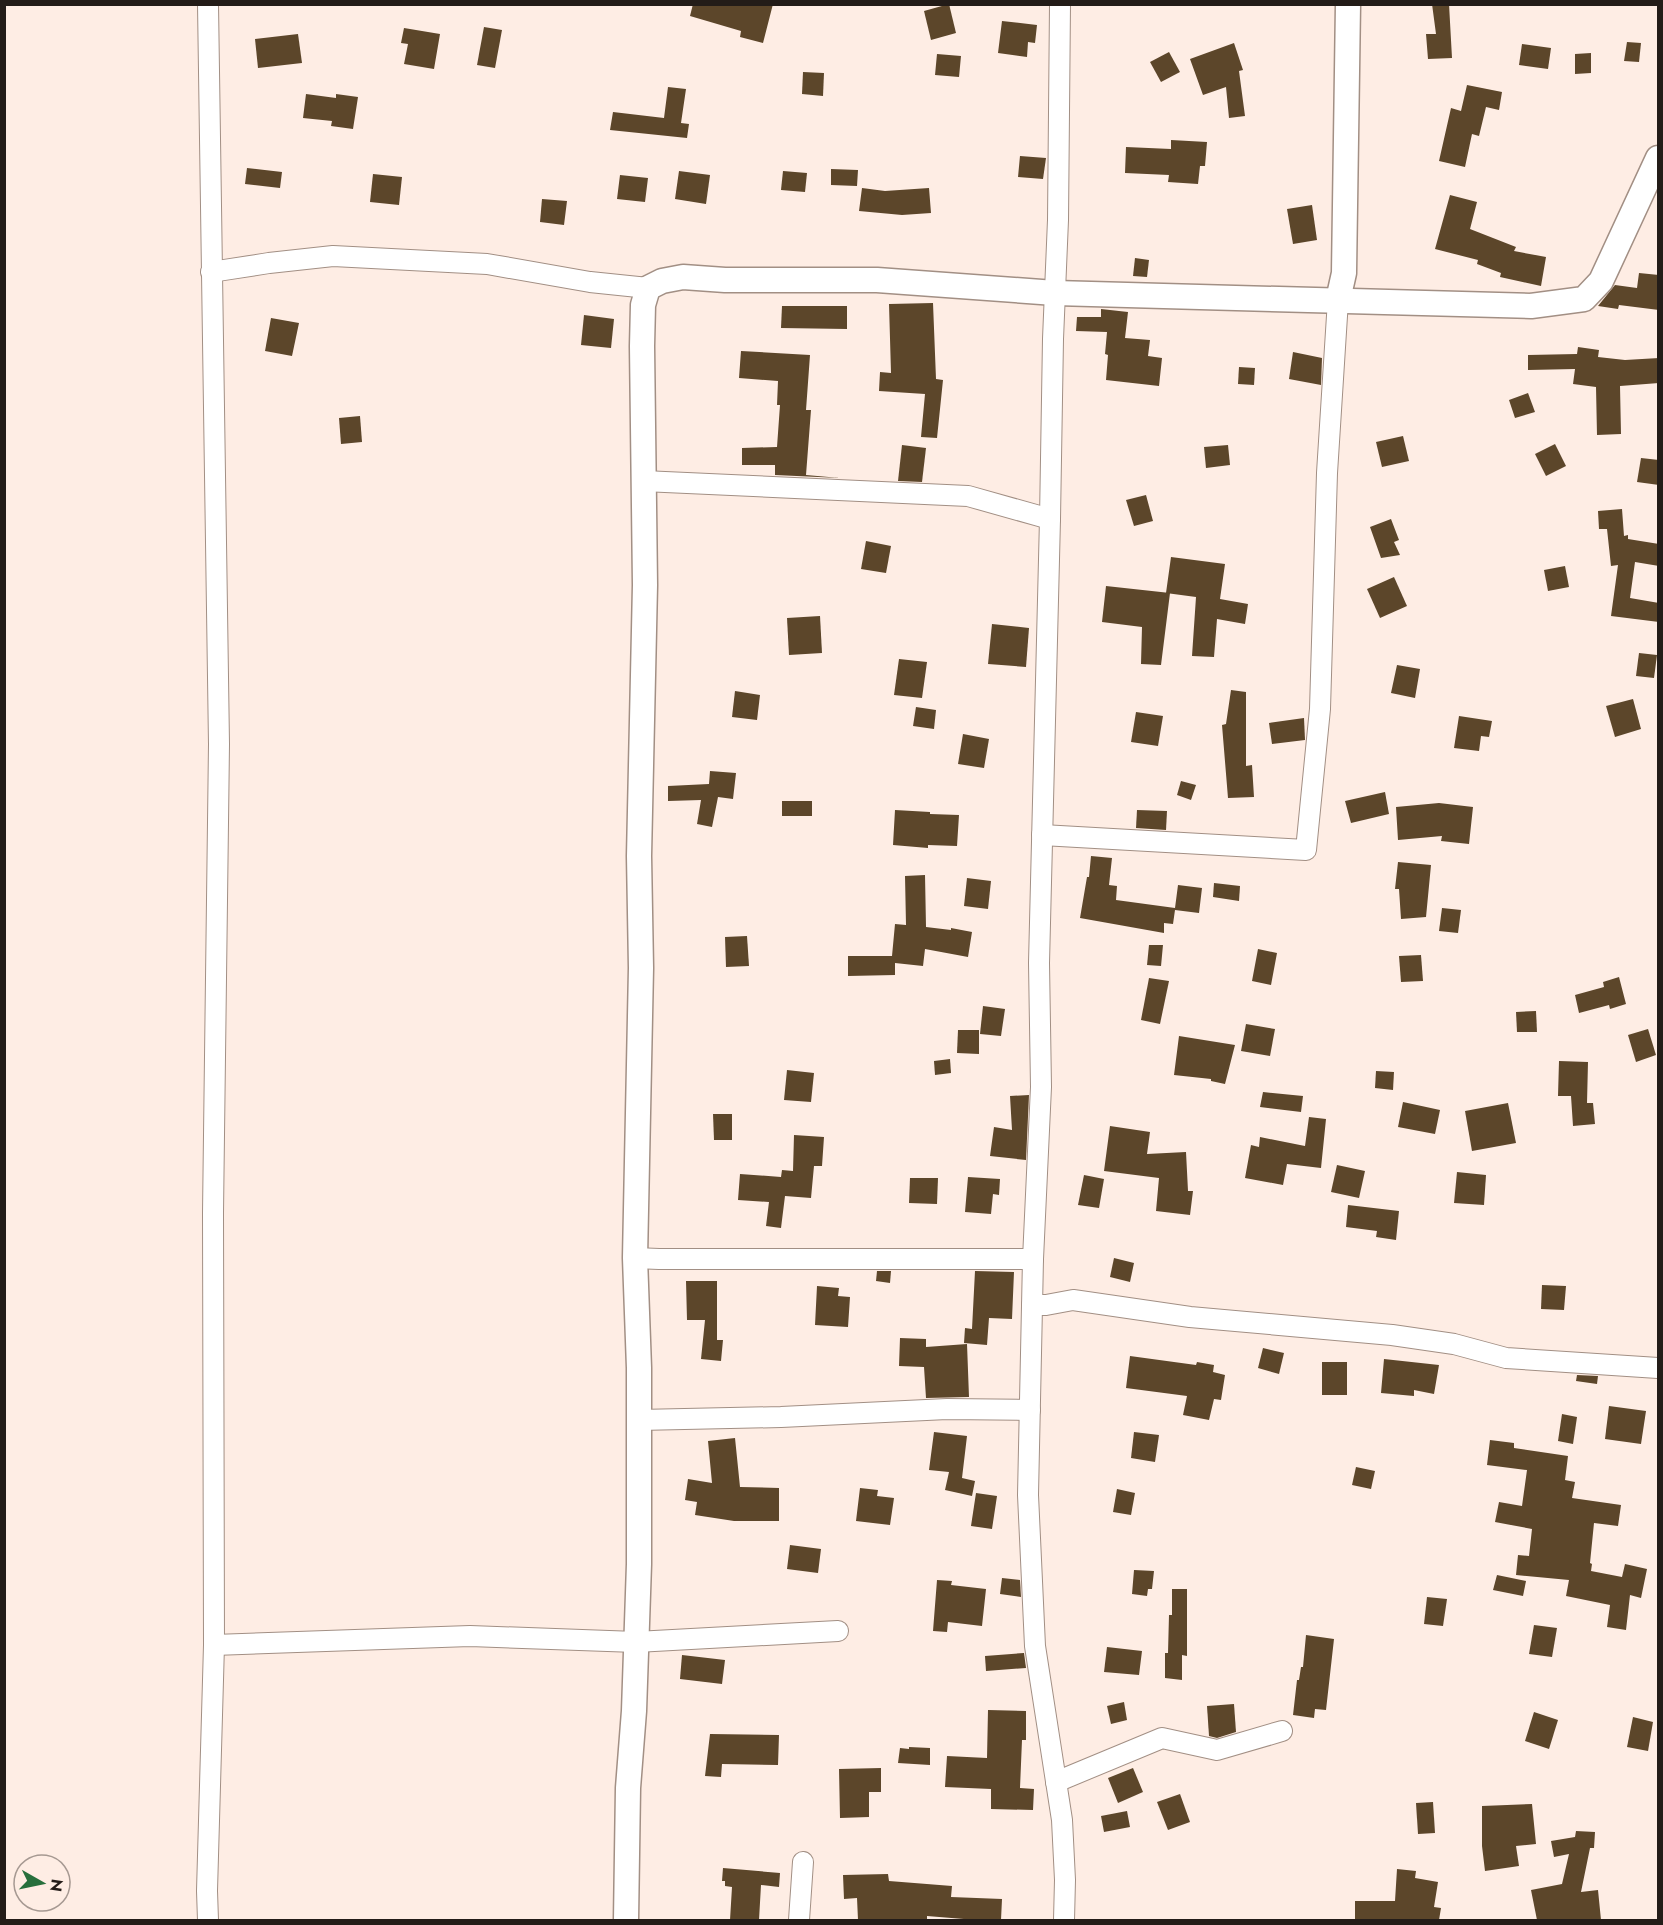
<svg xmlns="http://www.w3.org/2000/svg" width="1663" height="1925" viewBox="0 0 1663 1925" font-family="Jost,sans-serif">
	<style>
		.building { fill: #5c462a }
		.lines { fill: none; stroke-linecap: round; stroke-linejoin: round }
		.minor-casing { stroke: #a28f84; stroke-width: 22 }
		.tertiary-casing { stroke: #a28f84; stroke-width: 27 }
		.minor { stroke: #fff; stroke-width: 20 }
		.tertiary { stroke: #fff; stroke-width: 24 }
	</style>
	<rect width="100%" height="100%" fill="#feede4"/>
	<!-- building -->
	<g class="building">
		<polygon points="693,4 773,4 763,43 740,37 741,31 690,16"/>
		<polygon points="949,4 956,33 931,40 924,11"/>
		<polygon points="1432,4 1449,4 1452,58 1428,59 1426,34 1436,34"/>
		<polygon points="1002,21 1037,25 1035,43 1028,42 1027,57 998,53"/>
		<polygon points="484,27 502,30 495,68 477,65"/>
		<polygon points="404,28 440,34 434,69 404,64 408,44 401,43"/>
		<polygon points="298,34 302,63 258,68 255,39"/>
		<polygon points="1627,42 1641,43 1639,62 1624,61"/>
		<polygon points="1234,43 1243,70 1239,71 1245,116 1229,118 1226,87 1203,95 1190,59"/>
		<polygon points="1522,44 1551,48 1548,69 1519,65"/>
		<polygon points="1169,52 1180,72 1161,82 1150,62"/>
		<polygon points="1591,53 1591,73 1575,74 1575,54"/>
		<polygon points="937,54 961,56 959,77 935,75"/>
		<polygon points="803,72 824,73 823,96 802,94"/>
		<polygon points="1467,85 1502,92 1499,110 1486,107 1479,136 1472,134 1465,167 1439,161 1451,108 1461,111"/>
		<polygon points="668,87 686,89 681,123 689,124 687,138 610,130 613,112 664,118"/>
		<polygon points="306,94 336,98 336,94 358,97 353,129 331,126 332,121 303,118"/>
		<polygon points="1171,140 1207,142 1205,166 1200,166 1198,184 1168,182 1169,175 1125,173 1126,147 1171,149"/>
		<polygon points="1020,156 1046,158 1043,179 1018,177"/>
		<polygon points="247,168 282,172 280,188 245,184"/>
		<polygon points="831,169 858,170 857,186 831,185"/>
		<polygon points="679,171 710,175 706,204 675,199"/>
		<polygon points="783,171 807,173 805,192 781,190"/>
		<polygon points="373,174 402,177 399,205 370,202"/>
		<polygon points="620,175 648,178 645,202 617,199"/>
		<polygon points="862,188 885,191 929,188 931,213 902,215 859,211"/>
		<polygon points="1450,195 1477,202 1470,229 1516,247 1514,251 1546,257 1541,286 1500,277 1501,273 1477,264 1478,260 1435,249"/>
		<polygon points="542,199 567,201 564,225 540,222"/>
		<polygon points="1312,205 1317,240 1293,244 1287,209"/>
		<polygon points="1135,258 1149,260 1147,277 1133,276"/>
		<polygon points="1639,273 1659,275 1659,310 1619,305 1618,309 1598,306 1615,285 1637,288"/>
		<polygon points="933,303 936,379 943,380 937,438 921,437 925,394 879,391 880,372 891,373 889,304"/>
		<polygon points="782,306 847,306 847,329 781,328"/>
		<polygon points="1101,309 1128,312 1125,338 1150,340 1148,356 1162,358 1159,386 1106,380 1108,355 1105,354 1107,332 1076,331 1077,317 1101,317"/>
		<polygon points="584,315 614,319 611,348 581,345"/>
		<polygon points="271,318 299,323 292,356 265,351"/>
		<polygon points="1578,347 1599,350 1598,357 1625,360 1659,358 1659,383 1620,386 1621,434 1597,435 1596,387 1573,384 1575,369 1528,370 1528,355 1577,354"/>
		<polygon points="741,351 810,355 806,410 811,410 806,475 840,478 775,475 775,465 742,465 742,448 777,447 780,405 777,405 778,381 739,378"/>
		<polygon points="1293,352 1322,358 1321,385 1289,379"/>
		<polygon points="1239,367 1255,368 1254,385 1238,384"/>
		<polygon points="1528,393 1535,412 1515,418 1509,400"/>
		<polygon points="360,416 362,442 341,444 339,418"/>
		<polygon points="1403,436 1409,461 1382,467 1376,442"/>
		<polygon points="1555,444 1566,466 1546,476 1535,454"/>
		<polygon points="902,445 926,448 922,482 898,481"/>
		<polygon points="1228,445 1230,465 1206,468 1204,447"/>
		<polygon points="1641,458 1659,460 1659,485 1637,482"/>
		<polygon points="1146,495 1153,521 1134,526 1126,500"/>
		<polygon points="1622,509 1624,536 1628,535 1628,539 1659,544 1659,566 1635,562 1630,598 1659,603 1659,622 1611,616 1618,565 1611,566 1607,529 1599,529 1598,511"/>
		<polygon points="1391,519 1399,540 1394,542 1400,555 1381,558 1370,527"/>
		<polygon points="866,541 891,546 886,573 861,569"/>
		<polygon points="1171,557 1225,564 1220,599 1248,604 1245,624 1217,619 1214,657 1192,656 1196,597 1166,593"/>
		<polygon points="1565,566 1569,587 1548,591 1544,570"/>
		<polygon points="1394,577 1407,606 1380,618 1367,589"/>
		<polygon points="1106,586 1170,593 1161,665 1141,664 1142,627 1102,622"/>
		<polygon points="820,616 822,653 789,655 787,618"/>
		<polygon points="992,624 1029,628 1026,667 988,664"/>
		<polygon points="1639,653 1657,655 1654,678 1636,676"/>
		<polygon points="899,659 927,662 922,698 894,695"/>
		<polygon points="1397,665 1420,669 1415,698 1391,693"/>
		<polygon points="1231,690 1246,692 1246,766 1252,765 1254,797 1228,798 1222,725 1226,724"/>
		<polygon points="735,691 760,695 757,720 732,717"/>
		<polygon points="1633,699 1641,729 1615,737 1606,706"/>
		<polygon points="916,707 936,710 934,729 913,726"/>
		<polygon points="1136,712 1163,716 1158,746 1131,742"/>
		<polygon points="1459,716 1492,721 1489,737 1481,736 1479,751 1454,748"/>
		<polygon points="1304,718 1305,740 1272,744 1269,723"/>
		<polygon points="963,734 989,739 984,768 958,764"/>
		<polygon points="710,771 736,773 733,799 718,797 712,827 697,824 701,800 668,801 668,786 709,784"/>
		<polygon points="1181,781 1196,785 1191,800 1177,795"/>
		<polygon points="1385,792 1389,814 1351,823 1345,801"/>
		<rect x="782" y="801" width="30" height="15"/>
		<polygon points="1439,803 1473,807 1469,844 1441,841 1442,836 1398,840 1396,807"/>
		<polygon points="895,810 930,812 930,814 959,815 957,846 928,845 928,848 893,845"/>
		<polygon points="1137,810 1167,811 1166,830 1136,828"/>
		<polygon points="1091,856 1112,858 1109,885 1117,886 1116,900 1175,908 1178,885 1202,888 1199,913 1175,910 1173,924 1164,923 1164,933 1080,918 1087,877 1089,877"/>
		<polygon points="1398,862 1431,865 1426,917 1401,919 1399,889 1395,889"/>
		<polygon points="925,875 926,927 951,930 951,928 972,932 968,957 925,949 923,966 895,963 895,975 848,976 848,956 892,956 895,924 906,925 905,876"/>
		<polygon points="967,878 991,881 988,909 964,906"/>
		<polygon points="1214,883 1240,886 1239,901 1213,897"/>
		<polygon points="1442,908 1461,910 1458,933 1439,931"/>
		<polygon points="747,936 749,966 726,967 725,937"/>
		<polygon points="1149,945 1163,945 1161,966 1147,965"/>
		<polygon points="1258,949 1277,953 1271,985 1252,981"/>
		<polygon points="1421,955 1423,981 1401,982 1399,956"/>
		<polygon points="1619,977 1626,1004 1610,1009 1609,1005 1579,1013 1575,995 1604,987 1603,982"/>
		<polygon points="1149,978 1169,981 1160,1024 1141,1020"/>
		<polygon points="983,1006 1005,1009 1001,1036 980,1034"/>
		<polygon points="1536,1011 1537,1032 1517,1032 1516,1012"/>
		<polygon points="1246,1024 1275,1029 1270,1056 1241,1051"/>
		<polygon points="1648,1029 1656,1055 1636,1062 1628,1035"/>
		<polygon points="958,1030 979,1030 979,1054 957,1053"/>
		<polygon points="1179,1036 1235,1045 1225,1084 1211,1081 1211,1079 1174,1075"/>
		<polygon points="950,1059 951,1073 935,1075 934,1061"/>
		<polygon points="1559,1061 1588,1062 1587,1103 1593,1103 1595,1124 1573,1126 1571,1096 1558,1096"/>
		<polygon points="787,1070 814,1073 811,1102 784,1100"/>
		<polygon points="1376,1071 1394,1072 1393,1090 1375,1088"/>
		<polygon points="1263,1092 1303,1096 1301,1112 1260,1107"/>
		<polygon points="1029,1095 1026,1160 990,1156 994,1127 1012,1130 1010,1096"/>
		<polygon points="1403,1102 1440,1110 1435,1134 1398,1127"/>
		<polygon points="1508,1103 1516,1143 1472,1151 1465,1111"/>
		<polygon points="713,1114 732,1114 732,1140 714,1140"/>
		<polygon points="1309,1117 1326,1119 1321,1168 1287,1164 1283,1185 1245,1178 1251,1145 1259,1147 1260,1137 1305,1146"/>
		<polygon points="1110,1126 1150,1132 1147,1154 1186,1152 1188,1191 1193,1191 1190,1215 1156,1211 1159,1178 1104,1171"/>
		<polygon points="794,1135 824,1137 822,1166 814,1166 811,1198 785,1196 781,1228 766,1226 769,1202 738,1200 740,1174 781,1177 782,1170 793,1171"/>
		<polygon points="1337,1165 1365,1171 1359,1198 1331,1192"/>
		<polygon points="1457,1172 1486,1175 1484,1205 1454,1203"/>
		<polygon points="1084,1175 1104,1179 1099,1208 1078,1205"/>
		<polygon points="968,1177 1000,1179 999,1195 993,1194 991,1214 965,1212"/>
		<polygon points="910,1178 938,1178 937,1204 909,1203"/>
		<polygon points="1348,1205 1399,1211 1396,1240 1376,1237 1377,1231 1346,1227"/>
		<polygon points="1114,1258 1134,1263 1130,1282 1110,1277"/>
		<polygon points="877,1271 891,1271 890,1283 876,1281"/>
		<polygon points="975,1271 1014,1272 1012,1319 989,1318 987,1345 964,1343 965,1328 972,1329"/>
		<polygon points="686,1281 717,1281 717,1340 723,1340 721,1361 701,1359 705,1320 687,1320"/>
		<polygon points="1542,1285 1566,1286 1564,1310 1541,1309"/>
		<polygon points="817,1286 839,1288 838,1296 850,1297 848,1327 815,1325"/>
		<polygon points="900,1338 926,1339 926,1347 967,1344 969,1397 926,1398 924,1367 899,1366"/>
		<polygon points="1263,1348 1284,1353 1279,1374 1258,1368"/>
		<polygon points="1130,1356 1196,1365 1197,1362 1214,1365 1213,1372 1225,1375 1221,1400 1214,1399 1209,1420 1183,1415 1187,1396 1126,1388"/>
		<polygon points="1384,1359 1439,1365 1434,1394 1414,1390 1414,1396 1381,1393"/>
		<rect x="1322" y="1362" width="25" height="33"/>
		<polygon points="1577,1375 1598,1376 1597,1384 1576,1381"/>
		<polygon points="1609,1406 1646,1411 1641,1444 1605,1439"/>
		<polygon points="1562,1414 1577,1417 1573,1444 1558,1441"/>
		<polygon points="934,1432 967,1436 962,1478 975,1481 972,1496 945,1490 949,1472 929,1470"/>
		<polygon points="1134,1432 1159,1435 1155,1462 1131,1458"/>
		<polygon points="735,1438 740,1487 779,1488 779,1521 734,1521 695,1515 697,1502 685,1500 688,1479 712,1483 708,1441"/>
		<polygon points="1490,1440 1514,1443 1514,1448 1568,1456 1565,1480 1575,1482 1572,1498 1621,1505 1618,1526 1594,1523 1590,1563 1592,1564 1591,1571 1622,1577 1625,1564 1647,1569 1641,1598 1630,1595 1626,1630 1607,1627 1610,1605 1566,1596 1569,1580 1516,1575 1518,1555 1529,1556 1532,1529 1495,1522 1499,1502 1522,1506 1527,1470 1487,1465"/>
		<polygon points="1356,1467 1375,1471 1371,1489 1352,1485"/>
		<polygon points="860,1488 878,1490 877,1496 894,1498 890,1525 856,1521"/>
		<polygon points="1117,1489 1135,1493 1131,1515 1113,1512"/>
		<polygon points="976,1493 997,1496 992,1529 971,1526"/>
		<polygon points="790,1545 821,1549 818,1573 787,1569"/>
		<polygon points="1134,1570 1154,1571 1152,1589 1148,1589 1147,1596 1132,1594"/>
		<polygon points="1497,1575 1526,1581 1523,1596 1493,1590"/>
		<polygon points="1002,1578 1020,1580 1021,1597 1000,1594"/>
		<polygon points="937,1580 952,1581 951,1585 986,1589 982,1626 948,1622 947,1632 933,1631"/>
		<polygon points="1172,1589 1187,1589 1187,1656 1182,1655 1182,1680 1165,1678 1165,1653 1168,1653 1169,1615 1172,1615"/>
		<polygon points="1427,1597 1447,1599 1443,1626 1424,1624"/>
		<polygon points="1534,1625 1557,1628 1552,1657 1529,1654"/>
		<polygon points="1306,1635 1334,1639 1326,1710 1315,1709 1314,1718 1293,1715 1297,1680 1299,1680 1301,1667 1303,1667"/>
		<polygon points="1107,1647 1142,1651 1139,1675 1104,1672"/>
		<polygon points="1024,1653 1026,1668 986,1671 985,1656"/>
		<polygon points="682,1655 725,1660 722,1684 680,1679"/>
		<polygon points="1124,1702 1127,1720 1111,1724 1107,1706"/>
		<polygon points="1234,1704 1236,1732 1217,1738 1209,1736 1207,1706"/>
		<polygon points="988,1710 1026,1711 1026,1740 1022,1740 1020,1788 1034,1789 1033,1810 991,1809 991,1789 945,1787 947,1756 987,1758"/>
		<polygon points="1534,1712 1558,1720 1549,1749 1525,1741"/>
		<polygon points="1633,1717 1653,1722 1648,1751 1627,1747"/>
		<polygon points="710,1734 779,1735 778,1765 722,1764 721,1777 705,1776"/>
		<polygon points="909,1747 930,1748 930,1765 898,1763 900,1748 909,1749"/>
		<polygon points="881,1768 881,1792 869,1792 869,1817 840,1818 839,1769"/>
		<polygon points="1133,1768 1143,1792 1118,1803 1108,1778"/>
		<polygon points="1180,1794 1190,1822 1168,1830 1157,1802"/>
		<polygon points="1433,1802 1435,1833 1418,1834 1416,1803"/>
		<polygon points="1532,1804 1536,1844 1516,1846 1519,1866 1485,1871 1482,1846 1482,1806"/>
		<polygon points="1127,1811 1130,1827 1104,1832 1101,1816"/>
		<polygon points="1576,1831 1595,1832 1594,1848 1590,1848 1581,1892 1598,1890 1601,1920 1537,1920 1531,1890 1562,1884 1569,1854 1554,1857 1551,1841 1575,1837"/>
		<polygon points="723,1868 780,1873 779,1887 761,1885 759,1920 730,1920 732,1887 725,1886 725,1881 722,1881"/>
		<polygon points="1397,1869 1416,1871 1415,1878 1438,1882 1434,1907 1441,1908 1439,1920 1355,1920 1355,1901 1395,1901"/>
		<polygon points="888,1874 889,1881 952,1886 951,1897 1002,1899 1001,1920 976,1920 927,1916 927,1920 858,1920 857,1898 844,1899 843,1875"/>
	</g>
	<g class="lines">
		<!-- minor casing -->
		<g class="minor-casing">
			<g id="minor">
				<polyline points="208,4 219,744 213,1213 214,1645 207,1891 208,1920"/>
				<polyline points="1060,4 1058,220 1053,339 1050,519 1039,963 1041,1087 1033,1259 1028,1495 1035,1646 1062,1820 1065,1880 1064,1920"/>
				<polyline points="211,272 269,263 333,256 487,264 590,282 648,288"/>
				<polyline points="643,481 968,496 1050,519"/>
				<polyline points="1042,835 1306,850 1320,709 1327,473 1338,300"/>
				<polyline points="635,1258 659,1259 1033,1259"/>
				<polyline points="1032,1305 1046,1305 1073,1300 1190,1317 1392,1335 1454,1344 1506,1358 1658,1368"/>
				<polyline points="639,1420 781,1417 947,1409 1030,1410"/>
				<polyline points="214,1645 470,1636 636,1642 838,1631"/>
				<polyline points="1056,1782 1162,1738 1217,1750 1282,1731"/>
				<polyline points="799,1920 803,1862"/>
			</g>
		</g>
		<!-- tertiary casing -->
		<g class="tertiary-casing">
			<g id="tertiary">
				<polyline points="1338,300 1344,273 1348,4"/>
				<polyline points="626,1920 628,1788 634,1711 639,1564 639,1368 635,1258 641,968 639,856 645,585 642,346 643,305 648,288 662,281 683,277 725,280 877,280 1055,293 1531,306 1584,299 1601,281 1658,158"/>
			</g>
		</g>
		<!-- minor -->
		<use href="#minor" class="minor"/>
		<!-- tertiary -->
		<use href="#tertiary" class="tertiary"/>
	</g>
	<!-- border -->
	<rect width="1663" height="1925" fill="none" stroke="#231c18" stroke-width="12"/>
	<!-- north arrow -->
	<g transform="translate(42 1883) rotate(99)"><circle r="28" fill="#feede4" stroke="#a69992" stroke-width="1.5"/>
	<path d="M0-4.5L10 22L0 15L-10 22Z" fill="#276f3c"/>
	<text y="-9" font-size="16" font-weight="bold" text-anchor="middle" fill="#231c18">N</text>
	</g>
</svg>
